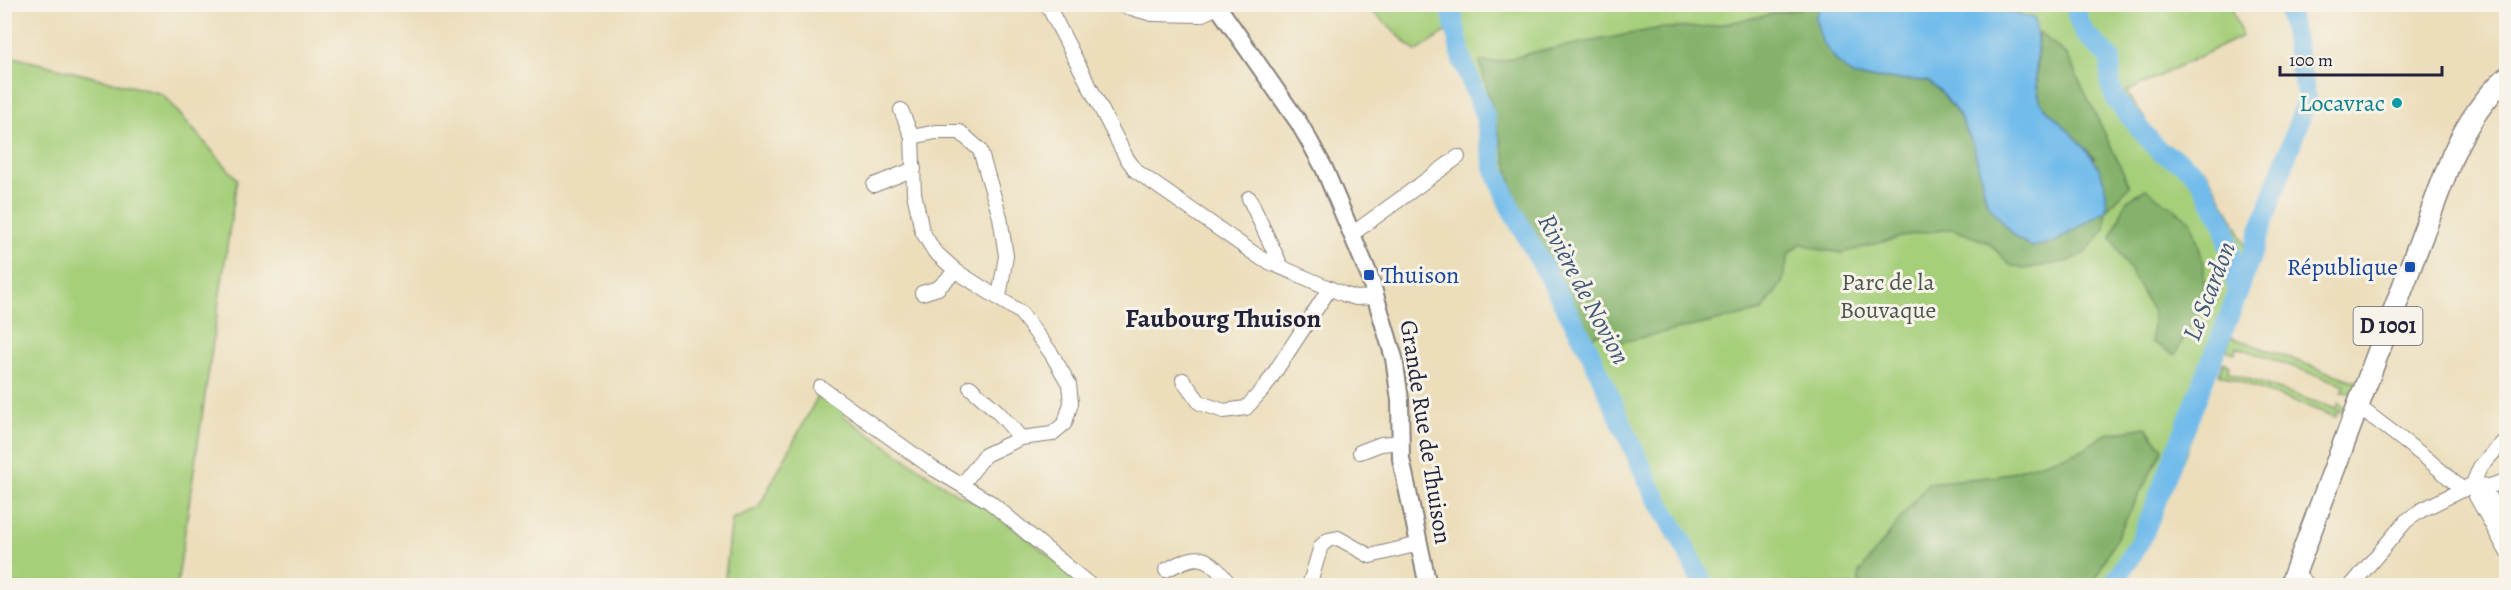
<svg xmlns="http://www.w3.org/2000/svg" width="2511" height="590" viewBox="0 0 2511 590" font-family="Alegreya,serif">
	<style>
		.green { fill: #a6cf7a; stroke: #64785a; stroke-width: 1.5 }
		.forest { fill: #84b26a; stroke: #536a52; stroke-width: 1.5 }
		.water { fill: #72bceb; stroke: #4a6f93; stroke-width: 1.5 }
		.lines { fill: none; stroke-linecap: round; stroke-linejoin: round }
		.river { stroke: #72bceb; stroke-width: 20 }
		.minor-casing { stroke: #87807b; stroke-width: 16 }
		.tertiary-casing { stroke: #87807b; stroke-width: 20 }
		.primary-casing { stroke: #87807b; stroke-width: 24 }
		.minor { stroke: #fff; stroke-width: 14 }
		.tertiary { stroke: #fff; stroke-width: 16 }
		.primary { stroke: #fff; stroke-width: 21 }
		.culture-dot { fill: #0f9aa8; stroke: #f7f3e8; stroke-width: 2 }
		.transit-dot { fill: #1a4fb4; stroke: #f7f3e8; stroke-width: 2 }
		.labels { text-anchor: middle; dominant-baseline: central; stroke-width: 6; stroke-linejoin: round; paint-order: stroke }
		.shield { fill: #f7f3e8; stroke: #62616f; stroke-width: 1.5 }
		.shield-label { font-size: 22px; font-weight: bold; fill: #22223b }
		.culture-label { font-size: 24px; fill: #0d838f; stroke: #f7f3e8; text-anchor: end }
		.transit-label { font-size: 24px; fill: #164399; stroke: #f7f3e8; text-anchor: end }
		.park-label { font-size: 24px; fill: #4a564e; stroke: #f7f3e8 }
		.street-label { font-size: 24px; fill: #22223b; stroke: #f7f3e8 }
		.water-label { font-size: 26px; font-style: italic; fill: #3e5879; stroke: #f7f3e8 }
		.neighbourhood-label { font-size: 26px; font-weight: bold; fill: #22223b; stroke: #f7f3e8 }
	</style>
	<rect width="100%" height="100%" fill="#f7f3e8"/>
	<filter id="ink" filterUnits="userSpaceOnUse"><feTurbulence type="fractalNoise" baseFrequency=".0167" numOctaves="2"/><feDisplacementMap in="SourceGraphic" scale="12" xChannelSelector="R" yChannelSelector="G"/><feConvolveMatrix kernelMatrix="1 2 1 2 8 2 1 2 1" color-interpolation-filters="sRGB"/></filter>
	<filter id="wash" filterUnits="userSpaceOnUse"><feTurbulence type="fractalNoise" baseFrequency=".008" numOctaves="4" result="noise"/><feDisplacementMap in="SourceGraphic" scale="24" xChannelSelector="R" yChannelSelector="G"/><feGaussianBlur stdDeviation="1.35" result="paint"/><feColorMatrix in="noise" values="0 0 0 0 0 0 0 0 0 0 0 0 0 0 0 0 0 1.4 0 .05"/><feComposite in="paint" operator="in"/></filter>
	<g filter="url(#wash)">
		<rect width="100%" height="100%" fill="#ecdebb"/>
		<!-- green -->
		<g class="green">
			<polygon points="1366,5 2231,5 2242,36 2126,92 2160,141 2206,170 2237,227 2255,271 2212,374 2187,450 2146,545 2119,585 1698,585 1649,492 1584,350 1506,206 1492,166 1482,118 1447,31 1416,52"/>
			<polygon points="5,55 162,94 237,179 177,585 5,585"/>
			<polygon points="2231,337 2356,382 2352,393 2342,392 2345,385 2237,347 2235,353 2226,350"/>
			<polygon points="2223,362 2230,365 2228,372 2336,409 2339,403 2346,410 2345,413 2338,411 2336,417 2219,374"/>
			<polygon points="819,394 845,411 843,416 957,494 989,508 1088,586 724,586 732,519 758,508"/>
		</g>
		<!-- forest -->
		<g class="forest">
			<polygon points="1814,5 1821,5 1815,18 1855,77 1927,81 1940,90 1958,114 1973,144 1987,203 2095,158 2040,103 2037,83 2038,32 2067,55 2130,186 2106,210 2105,229 2085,253 2069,261 2024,269 2010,265 1989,243 1952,229 1913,234 1842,253 1817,249 1801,243 1789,254 1782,283 1762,311 1612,344 1601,332 1589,339 1516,200 1480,62 1498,62 1535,52 1661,28 1702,27 1729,23"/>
			<polygon points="2146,189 2192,222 2204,265 2204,301 2175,355 2152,342 2153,312 2111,237 2127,200"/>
			<polygon points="2146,427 2163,449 2092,585 1859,585 1859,573 1928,483 1999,476 2082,450 2106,434"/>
		</g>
		<!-- water -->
		<path class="water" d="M1821 4C1882 4 1979 0 2034 18 2042 45 2031 73 2040 100 2042 107 2050 112 2055 117 2082 145 2111 167 2106 210L2055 242 2032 247 2015 237 1987 203 1973 144 1958 114 1940 90 1927 81 1855 77 1838 63 1822 42 1815 18Z"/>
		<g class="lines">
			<!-- river -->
			<g class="river">
				<polyline points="1450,4 1462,60 1485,116 1494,167 1509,205 1588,348 1652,490 1683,543 1704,586"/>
				<path d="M2076 4C2076 31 2093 41 2111 58L2110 84 2116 100 2159 151 2181 162 2199 177 2225 227 2238 293"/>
				<polyline points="2112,586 2142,538 2238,293 2307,99 2287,4"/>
			</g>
		</g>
	</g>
	<g filter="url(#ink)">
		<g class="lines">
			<!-- minor casing -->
			<g class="minor-casing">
				<g id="minor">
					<polyline points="1047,4 1126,157 1136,171 1262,259 1343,294 1356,298 1376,297"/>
					<polyline points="1118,4 1152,14 1200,15 1218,7"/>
					<polyline points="901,110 912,137 914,193 922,231 934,251 956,271 1020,312 1051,353 1069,384 1071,403 1065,423 1052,434 1021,438 985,455 962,485"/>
					<polyline points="912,137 936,132 960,132 980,150 1000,217 1006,256 999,297"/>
					<polyline points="874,185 914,169"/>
					<polyline points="1249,198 1281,266"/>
					<polyline points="1352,234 1458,157"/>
					<polyline points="922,293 938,288 956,271"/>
					<polyline points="1183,380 1200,403 1224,411 1246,408 1265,387 1330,288"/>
					<polyline points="820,387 934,469 990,502 1091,586"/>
					<polyline points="970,387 998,412 1021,438"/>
					<polyline points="2366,412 2425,457 2463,490"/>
					<polyline points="1360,452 1381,444 1400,442"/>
					<polyline points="2473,484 2476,496 2506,550"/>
					<polyline points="2473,484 2480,467 2506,439"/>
					<polyline points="2473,484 2487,494 2506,523"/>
					<polyline points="2476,485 2490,486 2506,481"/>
					<path d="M1166 570C1202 550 1207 556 1231 586"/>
					<polyline points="2303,580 2310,586"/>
					<polyline points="1309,586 1321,546 1328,540 1338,538 1370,556 1419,544"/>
					<polyline points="2351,586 2406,521 2420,511 2473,484"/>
				</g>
			</g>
			<!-- tertiary casing -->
			<g class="tertiary-casing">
				<polyline id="tertiary" points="1216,4 1299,123 1311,144 1324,168 1369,275 1394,358 1400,400 1401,459 1428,586"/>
			</g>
			<!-- primary casing -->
			<g class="primary-casing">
				<path id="primary" d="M2290 586 2453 154C2466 126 2483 99 2506 78"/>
			</g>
			<!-- minor -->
			<use href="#minor" class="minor"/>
			<!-- tertiary -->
			<use href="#tertiary" class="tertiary"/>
			<!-- primary -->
			<use href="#primary" class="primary"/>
		</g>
	</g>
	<!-- markers -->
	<circle class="culture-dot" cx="2397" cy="103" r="6"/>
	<g class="transit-dot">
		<rect x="2404" y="261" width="12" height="12" rx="3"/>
		<rect x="1363" y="269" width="12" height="12" rx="3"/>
	</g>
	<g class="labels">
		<!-- shield labels -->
		<rect class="shield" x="2353.5" y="307" width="69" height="38" rx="4.5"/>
		<g class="shield-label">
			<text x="2388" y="326">D 1001</text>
		</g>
		<!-- culture labels -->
		<g class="culture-label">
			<text x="2385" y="103">Locavrac</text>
		</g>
		<!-- transit labels -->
		<g class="transit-label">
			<text x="2398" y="267">République</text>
			<text x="1381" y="275" text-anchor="start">Thuison</text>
		</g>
		<!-- park labels -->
		<g class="park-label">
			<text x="1888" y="282">Parc de la<tspan x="1888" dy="28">Bouvaque</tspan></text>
		</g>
		<!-- street labels -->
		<g class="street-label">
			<text transform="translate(1426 432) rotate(81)">Grande Rue de Thuison</text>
		</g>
		<!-- water labels -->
		<g class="water-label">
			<text transform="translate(1584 289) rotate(62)">Rivière de Novion</text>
			<text transform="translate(2209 291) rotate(-69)">Le Scardon</text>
		</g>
		<!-- neighbourhood labels -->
		<g class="neighbourhood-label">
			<text x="1223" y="318">Faubourg Thuison</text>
		</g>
	</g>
	<!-- margin -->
	<rect width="2511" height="590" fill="none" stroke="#f7f3e8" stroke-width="24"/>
	<!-- scale -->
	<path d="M2280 66v9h162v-9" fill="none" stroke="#22223b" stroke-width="3"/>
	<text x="2289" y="66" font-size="18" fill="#22223b" stroke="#f7f3e8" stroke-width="4.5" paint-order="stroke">100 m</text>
</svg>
